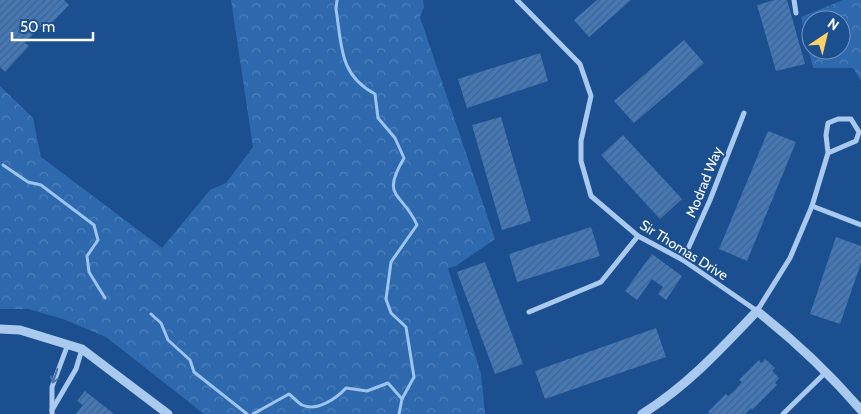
<svg xmlns="http://www.w3.org/2000/svg" width="861" height="414" viewBox="0 0 861 414" font-family="Cabin,sans-serif">
	<style>
		.forest { fill: url(#forest-crowns); fill-rule: evenodd }
		.lines { fill: none; stroke-linecap: round; stroke-linejoin: round }
		.stream { stroke: #9cc4f0; stroke-width: 3 }
		.building { fill: url(#building-hatch) }
		.minor { stroke: #a9c9ee; stroke-width: 5 }
		.tertiary { stroke: #a9c9ee; stroke-width: 9 }
		.oneway { stroke: #4674ac }
		.labels { text-anchor: middle; dominant-baseline: central; stroke-width: 4; stroke-linejoin: round; paint-order: stroke }
		.street-label { font-size: 14px; fill: #fff; stroke: #1b4f8f }
	</style>
	<defs>
		<pattern id="forest-crowns" width="20" height="18" patternUnits="userSpaceOnUse" patternTransform="scale(1.25)"><rect width="20" height="18" fill="#2e69ad"/><path d="M2 6a3 3 0 1 1 6 0M12 15a3 3 0 1 1 6 0" fill="none" stroke="#4d80b9"/></pattern>
		<pattern id="building-hatch" width="6" height="6" patternUnits="userSpaceOnUse" patternTransform="scale(1.25)"><rect width="6" height="6" fill="#4478b7"/><path d="M-1 1l2-2M0 6l6-6M5 7l2-2" fill="none" stroke="#486282"/></pattern>
	</defs>
	<rect width="100%" height="100%" fill="#1b4f8f"/>
	<!-- forest -->
	<g class="forest">
		<polygon points="231,0 423,0 424,7 420,17 495,239 456,266 448,268 481,374 485,414 204,414 106,337 63,319 28,309 0,309 0,86 33,118 41,157 162,248 210,190 226,183 253,147"/>
		<path d="M843 0H861V81L853 68H813L801 17ZM811 20H841V50H811Z"/>
	</g>
	<g class="lines">
		<!-- stream -->
		<g class="stream">
			<path d="M337 0 336 9C342 46 339 75 375 94L378 118 395 138 404 158C380 199 402 191 417 225L391 262 386 299 391 313 406 327 414 377 402 399 399 414"/>
			<polyline points="3,165 28,182 41,185 94,225 98,240 87,256 89,272 105,298"/>
			<polyline points="151,314 161,323 168,340 190,360 194,372 247,414"/>
			<path d="M253 414 289 394C293 397 298 403 302 405 317 412 337 398 346 388L367 391 388 383 402 399"/>
		</g>
	</g>
	<!-- building -->
	<g class="building">
		<polygon points="0,0 64,0 69,5 44,31 40,27 25,43 29,46 5,72 0,67"/>
		<polygon points="597,0 631,0 589,37 574,20"/>
		<polygon points="775,0 787,0 805,64 776,71 757,5"/>
		<polygon points="684,40 704,63 634,123 614,101"/>
		<polygon points="540,53 548,81 467,108 458,79"/>
		<polygon points="501,117 531,221 502,230 472,125"/>
		<polygon points="768,131 796,142 747,261 719,249"/>
		<polygon points="623,135 682,199 660,219 601,155"/>
		<polygon points="591,227 600,256 517,282 509,254"/>
		<polygon points="836,237 861,246 861,263 840,324 810,314"/>
		<polygon points="652,254 682,276 666,300 658,294 663,287 652,279 637,300 625,291"/>
		<polygon points="485,262 523,364 495,374 457,272"/>
		<polygon points="656,328 666,357 545,399 535,371"/>
		<polygon points="765,359 775,368 772,371 779,378 775,383 777,385 752,410 751,408 745,414 710,414 708,412 726,394 728,396 734,391 742,382 739,380 759,360 761,363"/>
		<polygon points="85,391 114,414 76,414 83,405 77,401"/>
	</g>
	<g class="lines">
		<!-- minor -->
		<g class="minor">
			<polyline points="517,0 580,64 591,96 581,141 581,161 591,196 638,236 683,260 757,311 790,258 812,206 828,153 856,141 859,132 851,119 838,119 828,123 826,135 828,153"/>
			<polyline points="794,0 796,13"/>
			<polyline points="812,206 861,225"/>
			<polyline points="683,260 710,200 744,113"/>
			<polyline points="529,312 601,282 638,236"/>
			<polyline points="52,410 76,369 82,349"/>
			<polyline points="52,414 52,387 68,344"/>
			<polyline points="783,414 827,371"/>
		</g>
		<!-- tertiary -->
		<g class="tertiary">
			<polyline points="0,329 20,330 82,349 168,414"/>
			<path d="M642 414C686 387 722 348 757 311 795 341 829 373 861 410"/>
		</g>
	</g>
	<!-- one-way arrows -->
	<defs><path id="oneway-shaft" d="M-6 0H5M1.5-3L5.5 0L1.5 3" fill="none" stroke-width="1.6" stroke-linecap="round" stroke-linejoin="round" transform="scale(1.25)"/></defs>
	<use class="oneway" href="#oneway-shaft" transform="translate(55 376) rotate(109)"/>
	<g class="labels">
		<!-- street labels -->
		<g class="street-label">
			<text transform="translate(704 182) rotate(-68)">Modrad Way</text>
			<text transform="translate(684 250) rotate(32)">Sir Thomas Drive</text>
		</g>
	</g>
	<!-- north arrow -->
	<g transform="translate(826 35) rotate(35)"><circle r="24" fill="#1b4f8f" stroke="#7695bc"/>
	<path d="M0-4L9 19L0 12L-9 19Z" fill="#ffd166"/>
	<text y="-8" font-size="14" font-weight="bold" text-anchor="middle" fill="#ffffff">N</text>
	</g>
	<!-- scale -->
	<path d="M12 32v8h81v-8" fill="none" stroke="#ffffff" stroke-width="2.5"/>
	<text x="20" y="32" font-size="15" fill="#ffffff" stroke="#1b4f8f" stroke-width="4" paint-order="stroke">50 m</text>
</svg>
